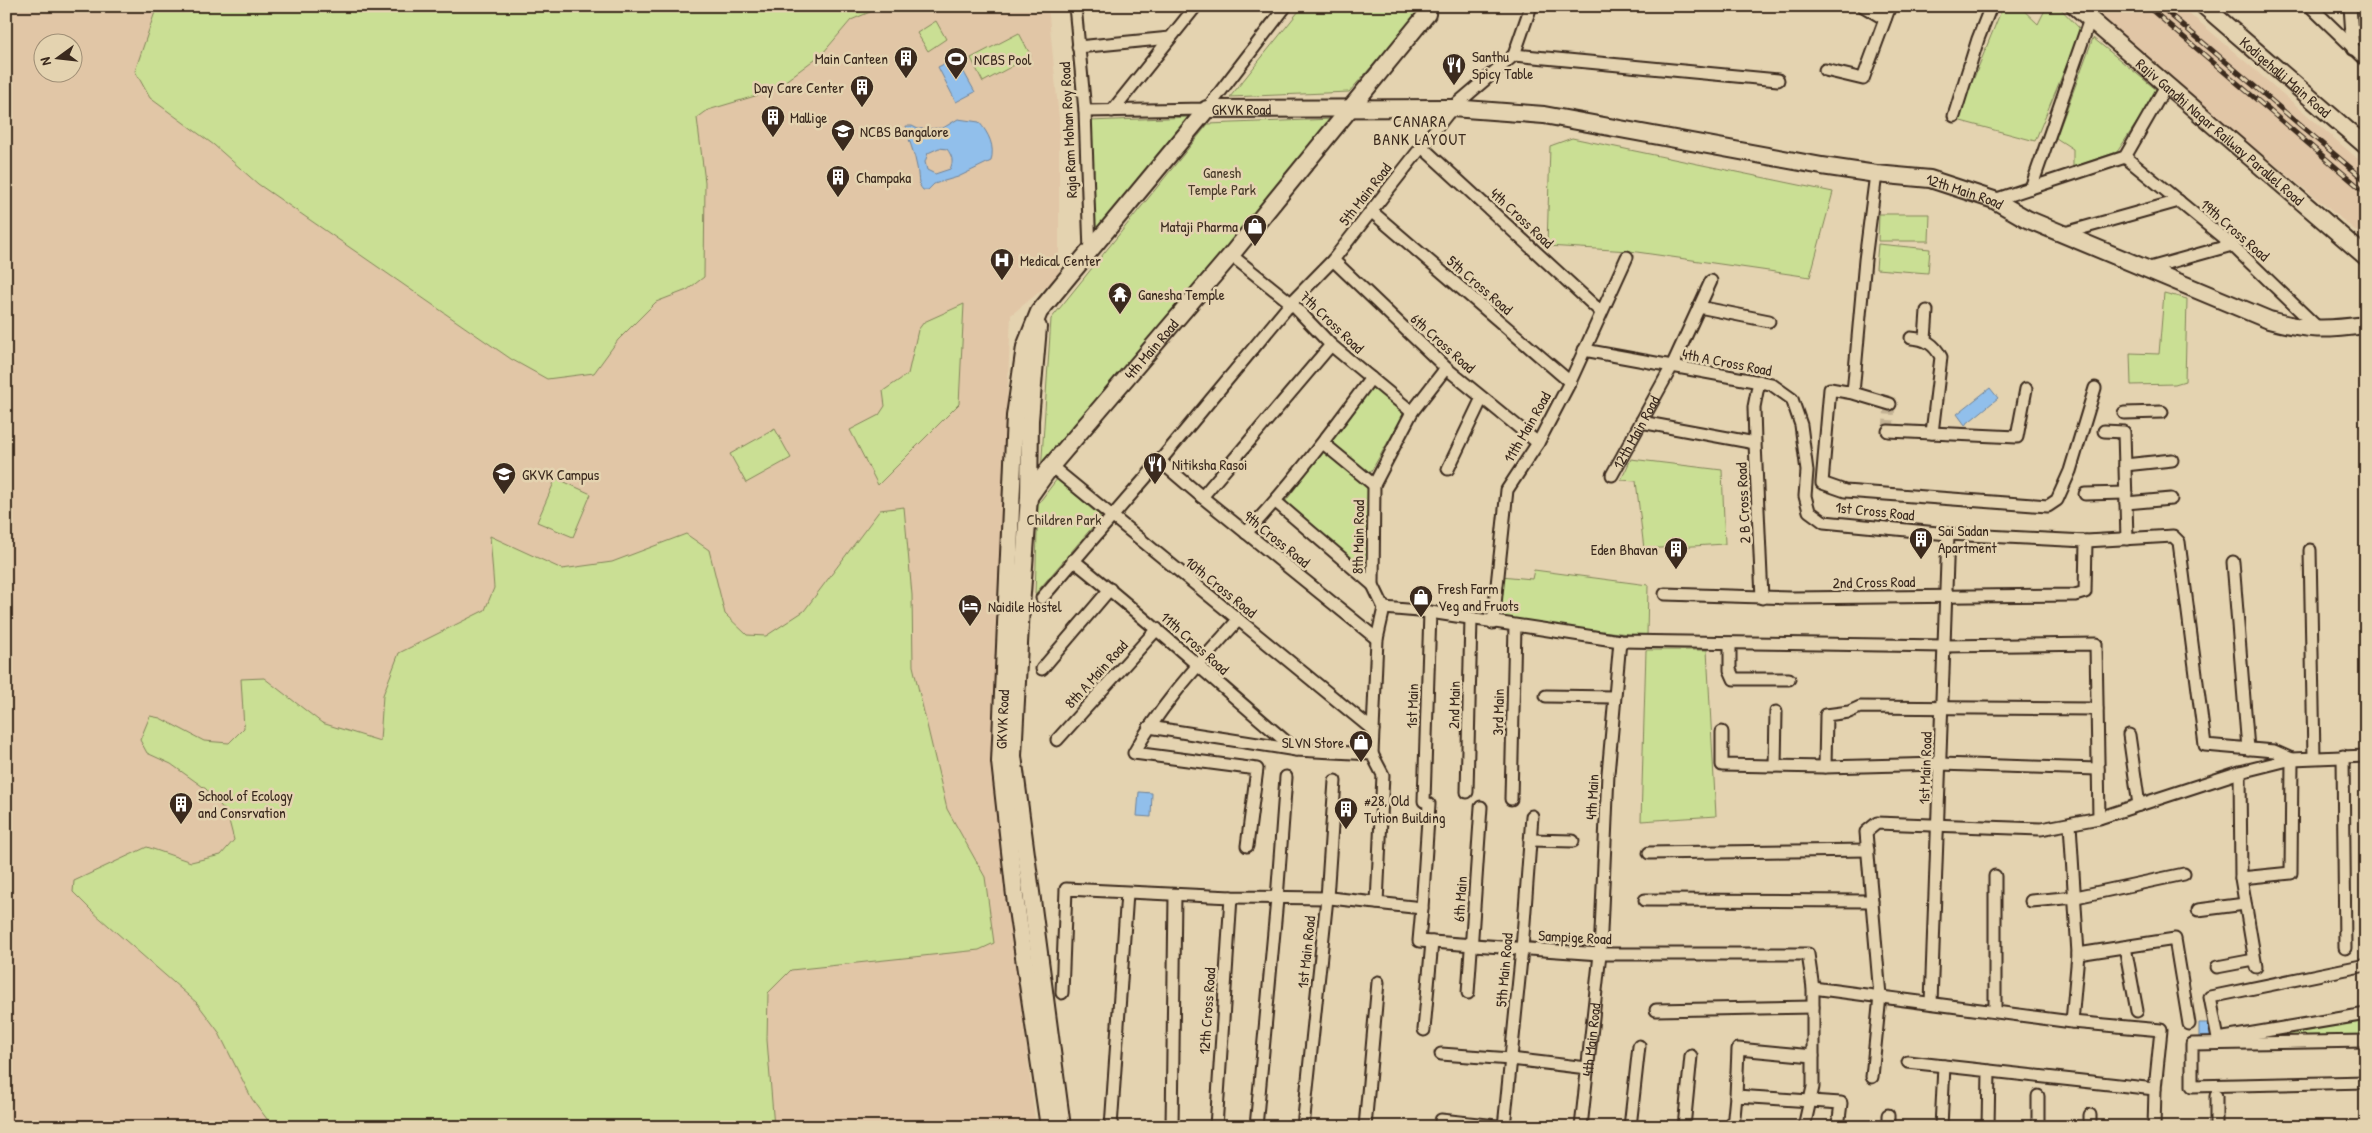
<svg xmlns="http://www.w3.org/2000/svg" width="2372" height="1133" viewBox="0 0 2372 1133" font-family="'Patrick Hand',sans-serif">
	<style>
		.built { fill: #e1c6a6; fill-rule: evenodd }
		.green { fill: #cadf94; stroke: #828459 }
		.water { fill: #91bfeb; stroke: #6f8399; fill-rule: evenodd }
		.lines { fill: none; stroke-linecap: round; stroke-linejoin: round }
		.street-tunnel { stroke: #c2b193; stroke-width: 11; stroke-dasharray: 11 5.5; stroke-linecap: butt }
		.street-casing { stroke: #3b2a1e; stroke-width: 15 }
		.secondary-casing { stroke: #3b2a1e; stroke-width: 20 }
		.street { stroke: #e4d3b0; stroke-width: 11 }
		.secondary { stroke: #e4d3b0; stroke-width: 16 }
		.rail-casing { stroke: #3b2a1e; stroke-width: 5 }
		.rail { stroke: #e4d3b0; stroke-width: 3; stroke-dasharray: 9; stroke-linecap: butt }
		.labels { text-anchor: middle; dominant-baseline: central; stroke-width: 5; stroke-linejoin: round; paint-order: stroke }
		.poi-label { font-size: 15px; fill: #3b2a1e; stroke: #e4d3b0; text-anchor: start }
		.street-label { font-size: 15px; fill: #3b2a1e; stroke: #e4d3b0 }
		.park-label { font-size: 15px; fill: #493c2a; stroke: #e4d3b0 }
		.neighbourhood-label { font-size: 16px; letter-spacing: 1px; fill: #3b2a1e; stroke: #e4d3b0 }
	</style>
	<rect width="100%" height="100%" fill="#e4d3b0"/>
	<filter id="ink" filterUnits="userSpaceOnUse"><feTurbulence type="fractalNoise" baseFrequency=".02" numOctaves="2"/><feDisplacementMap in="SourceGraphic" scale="10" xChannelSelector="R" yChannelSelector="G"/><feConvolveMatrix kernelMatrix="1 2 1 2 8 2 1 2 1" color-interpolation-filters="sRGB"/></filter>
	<g filter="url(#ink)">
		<!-- built -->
		<g class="built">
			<path d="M6 6H1048L1059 119V276L1011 315 991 753 1036 1127H6ZM42 42H72V72H42Z"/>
			<polygon points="2086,6 2181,6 2366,166 2366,239 2188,94"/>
		</g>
		<!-- green -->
		<g class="green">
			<polygon points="157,6 884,6 851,20 823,53 772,91 708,110 697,118 705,182 704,277 687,290 656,302 618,340 594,373 547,379 511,359 258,184 214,145 150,98 135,71"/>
			<polygon points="1303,6 1415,6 1419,13 1349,92 1230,97"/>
			<polygon points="2003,6 2019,6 2038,24 2047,6 2058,6 2081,30 2035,141 1957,120"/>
			<polygon points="936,21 946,39 928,51 917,33"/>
			<polygon points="1019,33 1031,56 983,82 971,58"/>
			<polygon points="2093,38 2158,91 2117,152 2073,167 2073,149 2056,138"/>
			<polygon points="1192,117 1098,233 1091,234 1089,121"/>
			<polygon points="1333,119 1041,472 1051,319 1208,124"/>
			<polygon points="1572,138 1833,192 1810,277 1630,251 1547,246 1550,146"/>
			<polygon points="1879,214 1930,214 1929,241 1878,241"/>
			<polygon points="1878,244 1930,249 1928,273 1876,269"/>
			<polygon points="2164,293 2187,299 2185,381 2175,384 2131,385 2130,353 2159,354"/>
			<polygon points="964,304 959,404 878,485 850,430 879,415 885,406 883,391 908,374 918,330 924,322"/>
			<polygon points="1371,385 1405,412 1369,475 1367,572 1285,502"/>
			<polygon points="775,429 791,458 746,483 730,454"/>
			<polygon points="1631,459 1722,470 1725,544 1644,549 1636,481 1621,480"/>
			<polygon points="556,478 591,494 573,537 537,522"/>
			<polygon points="1057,479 1101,517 1035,594 1038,504"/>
			<polygon points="904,507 912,595 913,666 947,809 985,877 994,943 979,950 791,970 768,993 767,1040 774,1127 273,1127 252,1099 218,1031 197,1003 93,912 73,892 74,881 147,847 191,862 221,855 234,840 227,813 206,789 171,764 147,753 140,740 150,716 160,718 204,741 229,743 244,728 241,679 264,678 322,723 380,741 383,695 399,653 485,610 494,588 490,536 562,569 612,562 686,534 709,550 725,614 747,635 766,636 804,611 880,510"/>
			<polygon points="1534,570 1648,585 1647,636 1499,620 1501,576 1532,579"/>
			<polygon points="1646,650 1707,650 1716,816 1641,821"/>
			<polygon points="2366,1016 2366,1037 2217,1041"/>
		</g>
		<!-- water -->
		<g class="water">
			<polygon points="956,58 975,92 956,102 938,67"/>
			<path d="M958 119 979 122C989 134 995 146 991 161L958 177 934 184 928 190H923C917 184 919 175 917 167 915 153 908 141 906 126H912L918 129 943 128ZM939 148 947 149C952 156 954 161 950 169L935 174 927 170 925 162 928 153Z"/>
			<polygon points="1990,388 1998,398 1965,425 1957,414"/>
			<polygon points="1139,792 1152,793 1151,817 1137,816"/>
			<polygon points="2199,1023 2212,1023 2211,1042 2199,1042"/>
		</g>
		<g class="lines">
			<!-- street-tunnel -->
			<polyline class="street-tunnel" points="1888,431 1890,404"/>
			<!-- street casing -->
			<g class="street-casing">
				<g id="street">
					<polyline points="1075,6 1085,111 1090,252"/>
					<polyline points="1863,6 1885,19"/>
					<polyline points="2310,6 2366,60"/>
					<polyline points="2350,6 2353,49"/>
					<polyline points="2351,31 2366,30"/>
					<polyline points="1078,47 1170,38"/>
					<polyline points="1514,55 1531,6"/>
					<polyline points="1825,70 1863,79 1890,6"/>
					<polyline points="1085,111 1207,109 1286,6"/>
					<polyline points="1112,111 1196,6"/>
					<polyline points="1954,116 1978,39 1991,6"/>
					<polyline points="1422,147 1601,312"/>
					<polyline points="2125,157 2232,245 2319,329"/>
					<polyline points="1876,174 1865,260 1853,393 1830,389 1822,483 1845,491 2048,506 2057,500 2070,471 2095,388"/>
					<polyline points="2031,188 2090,19"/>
					<polyline points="1994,200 2125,157 2167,84"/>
					<polyline points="1371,211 1570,382"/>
					<polyline points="2061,234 2179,201"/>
					<polyline points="1231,255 1291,303 1331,345 1412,412"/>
					<polyline points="1333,260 1446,368 1538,443"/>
					<polyline points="2146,269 2232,245"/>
					<polyline points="1699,307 1769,321"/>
					<path d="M1911 338C1926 339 1934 344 1941 357L1932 433"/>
					<polyline points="1925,339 1927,311"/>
					<polyline points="1584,350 1771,384 1792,399 1801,425 1807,471 1805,496 1809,511 1824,522 1948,534 2086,541 2085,592 2075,595 1791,598 1665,594"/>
					<polyline points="1759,381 1754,407 1755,443 1762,598"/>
					<polyline points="1853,393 1890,404"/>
					<polyline points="2124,413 2162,412"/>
					<polyline points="1641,422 1755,443"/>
					<polyline points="1888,431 2017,437 2026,389"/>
					<polyline points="2104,431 2124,432 2127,539"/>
					<polyline points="1323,443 1374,485"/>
					<polyline points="1160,461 1202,497 1377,639"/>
					<polyline points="2125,465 2172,460"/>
					<polyline points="1051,466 1373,730"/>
					<polyline points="1448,469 1482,398"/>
					<path id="s1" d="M1612 475 1672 366 1711 281"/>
					<polyline points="2085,494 2126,493"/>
					<polyline points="1202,497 1331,345"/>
					<polyline points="1276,502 1373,585"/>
					<polyline points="2126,503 2171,499"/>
					<path d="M1246 533C1292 484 1331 432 1371 378"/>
					<polyline points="2086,541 2173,536 2179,542 2205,745 2274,751 2292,759 2291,873 2241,878"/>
					<polyline points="2310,550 2314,757"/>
					<path d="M1073 560C1150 621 1221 687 1296 750"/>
					<polyline points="2233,562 2248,749"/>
					<polyline points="1042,598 1160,461 1291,303 1333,260 1452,108 1514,55 1778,80"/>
					<polyline points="1384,608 1430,612 1620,641 1944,646 2096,644 2099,818"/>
					<path d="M1238 620C1201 662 1161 704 1134 753L1257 769 1247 846"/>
					<polyline points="1493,623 1507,490 1538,443 1570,382 1627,257"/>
					<polyline points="1730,643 1730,670 1734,679 1789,679"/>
					<polyline points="1042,669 1110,589"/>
					<polyline points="1546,696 1614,697"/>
					<polyline points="1149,727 1296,750 1372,754 1383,775 1377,903"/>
					<polyline points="1722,732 1722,765 1825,767 1940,764 2098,769"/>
					<polyline points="2129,735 2139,805"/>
					<polyline points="1057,740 1157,629"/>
					<polyline points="1372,754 1377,639 1384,608 1373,585 1374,485 1412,412 1446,368"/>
					<polyline points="2343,756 2345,948"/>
					<polyline points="1775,766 1776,712"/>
					<polyline points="1825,767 1826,715 1849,712 1860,707 2097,709"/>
					<polyline points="2240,772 2241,878 2256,967"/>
					<polyline points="1467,792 1471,618"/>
					<polyline points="1511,799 1515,626"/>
					<polyline points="1424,801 1430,612"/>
					<polyline points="2070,824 2078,954 2072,1022"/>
					<polyline points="1530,840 1573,841"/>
					<polyline points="1649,853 1868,850"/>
					<polyline points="1645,900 1872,901"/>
					<polyline points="2031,901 2076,897 2184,874"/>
					<polyline points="1422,908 1429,804"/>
					<polyline points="2198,910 2245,904"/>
					<polyline points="2125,947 2137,1011"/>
					<polyline points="2078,954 2175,939 2189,1024"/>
					<polyline points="2366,965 2210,997 2218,1039 2366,1014"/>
					<polyline points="2217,967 2254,960"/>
					<polyline points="1813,988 2072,1022 2161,1030 2155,1089 2154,1127"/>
					<polyline points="1062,993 1066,889 1231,897 1330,898 1422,908 1419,941 1432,942 1600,954 1808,954 1813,988 1813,1087 1804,1127"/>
					<polyline points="1468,993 1481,807"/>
					<polyline points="1931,1003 1948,534"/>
					<polyline points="1656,1010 1813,1007"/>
					<polyline points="1995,1010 1995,876"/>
					<polyline points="1424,1030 1432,942"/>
					<polyline points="2366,1041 2192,1044 2192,1086 2366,1082"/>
					<polyline points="1441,1054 1511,1059 1587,1068"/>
					<polyline points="1908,1062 2155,1089"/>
					<polyline points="1872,1077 1880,996 1866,832 1877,823 2041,829 2099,818 2240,772 2292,759 2366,756"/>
					<polyline points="1736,1096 1738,1049 1813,1056"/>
					<polyline points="2216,1096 2216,1127"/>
					<polyline points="1441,1120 1506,1127"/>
					<polyline points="1111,1127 1127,893"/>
					<polyline points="1172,1127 1175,895"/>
					<polyline points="1216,1127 1231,897"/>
					<polyline points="1256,1127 1277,899 1286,777"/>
					<polyline points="1303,1127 1327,898 1335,781"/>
					<polyline points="1365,1127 1378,982"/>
					<polyline points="1504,1127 1522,949 1532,816"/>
					<path id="s2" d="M1581 1127 1600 954 1608 774 1620 641"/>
					<polyline points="1630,1127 1639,1046"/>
					<polyline points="1684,1127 1691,1056"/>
					<polyline points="1733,1127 1736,1096 1841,1103 1838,1127"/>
					<polyline points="1888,1127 1888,1115"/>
					<polyline points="1941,1127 1944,1066"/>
					<polyline points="1988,1127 1989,1071"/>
					<polyline points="2038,1127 2038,1096"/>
					<polyline points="2090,1127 2090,1115"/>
				</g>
			</g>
			<!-- secondary casing -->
			<g class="secondary-casing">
				<g id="secondary">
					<path id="s3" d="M2075 6 2366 257"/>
					<path id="s4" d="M2204 6 2366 146"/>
					<polyline points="1038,327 1030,420 1029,497 1021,607 1013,756 1062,1127"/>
					<path id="s5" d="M1029 497 1051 466 1231 255 1427 14 1428 6"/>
					<path id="s6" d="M1049 1127 1015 896 1000 762 1015 416 1025 347 1039 312 1207 109 1452 108 1544 115 1822 166 1876 174 1930 179 1994 200 2027 219 2269 320C2309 331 2326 330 2366 325"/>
				</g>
			</g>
			<!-- street -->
			<use href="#street" class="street"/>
			<!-- secondary -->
			<use href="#secondary" class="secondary"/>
			<!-- rail casing -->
			<g class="rail-casing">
				<g id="rail">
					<polyline points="2147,6 2366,193"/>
					<polyline points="2160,6 2366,181"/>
				</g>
			</g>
			<!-- rail -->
			<use href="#rail" class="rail"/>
		</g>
	</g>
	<!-- icons -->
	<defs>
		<g id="building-pin" transform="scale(1.25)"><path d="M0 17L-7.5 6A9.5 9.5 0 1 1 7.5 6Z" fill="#3b2a1e" stroke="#e4d3b0"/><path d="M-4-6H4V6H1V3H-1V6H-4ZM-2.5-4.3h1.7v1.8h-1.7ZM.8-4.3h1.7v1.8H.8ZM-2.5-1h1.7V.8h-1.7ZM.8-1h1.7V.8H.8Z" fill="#fff"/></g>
		<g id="stadium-pin" transform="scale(1.25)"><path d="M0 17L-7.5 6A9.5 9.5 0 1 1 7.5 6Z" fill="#3b2a1e" stroke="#e4d3b0"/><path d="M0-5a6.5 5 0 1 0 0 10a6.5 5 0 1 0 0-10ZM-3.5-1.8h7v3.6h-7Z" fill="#fff"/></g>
		<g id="restaurant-pin" transform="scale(1.25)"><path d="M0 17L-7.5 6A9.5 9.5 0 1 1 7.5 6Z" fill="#3b2a1e" stroke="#e4d3b0"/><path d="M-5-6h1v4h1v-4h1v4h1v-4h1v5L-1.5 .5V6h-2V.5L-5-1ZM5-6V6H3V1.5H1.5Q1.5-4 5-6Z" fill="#fff"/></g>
		<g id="university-pin" transform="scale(1.25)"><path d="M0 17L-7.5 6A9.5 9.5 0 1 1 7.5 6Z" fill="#3b2a1e" stroke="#e4d3b0"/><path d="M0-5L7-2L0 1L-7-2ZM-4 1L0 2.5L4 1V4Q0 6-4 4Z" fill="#fff"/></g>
		<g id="shop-pin" transform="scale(1.25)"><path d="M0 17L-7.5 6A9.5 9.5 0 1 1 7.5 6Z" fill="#3b2a1e" stroke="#e4d3b0"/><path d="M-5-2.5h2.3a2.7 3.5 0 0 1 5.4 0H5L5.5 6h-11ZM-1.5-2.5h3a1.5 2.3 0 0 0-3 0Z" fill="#fff"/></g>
		<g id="hospital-pin" transform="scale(1.25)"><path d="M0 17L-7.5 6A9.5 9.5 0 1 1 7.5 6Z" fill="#3b2a1e" stroke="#e4d3b0"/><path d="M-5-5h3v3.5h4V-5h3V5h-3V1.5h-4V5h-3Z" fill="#fff"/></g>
		<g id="temple-pin" transform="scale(1.25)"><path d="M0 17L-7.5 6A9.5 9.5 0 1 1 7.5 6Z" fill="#3b2a1e" stroke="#e4d3b0"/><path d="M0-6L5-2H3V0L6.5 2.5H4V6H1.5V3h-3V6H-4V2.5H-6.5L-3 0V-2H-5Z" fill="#fff"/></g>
		<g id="hotel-pin" transform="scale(1.25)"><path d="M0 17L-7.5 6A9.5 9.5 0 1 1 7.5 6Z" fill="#3b2a1e" stroke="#e4d3b0"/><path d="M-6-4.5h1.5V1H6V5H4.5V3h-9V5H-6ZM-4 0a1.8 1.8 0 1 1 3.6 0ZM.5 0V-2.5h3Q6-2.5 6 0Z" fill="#fff"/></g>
	</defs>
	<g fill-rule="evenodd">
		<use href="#building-pin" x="906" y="58"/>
		<use href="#stadium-pin" x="956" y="59"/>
		<use href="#restaurant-pin" x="1454" y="65"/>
		<use href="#building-pin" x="862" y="87"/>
		<use href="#building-pin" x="773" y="117"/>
		<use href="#university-pin" x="843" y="131"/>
		<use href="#building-pin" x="838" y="177"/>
		<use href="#shop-pin" x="1255" y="226"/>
		<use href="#hospital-pin" x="1002" y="260"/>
		<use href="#temple-pin" x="1120" y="294"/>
		<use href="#restaurant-pin" x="1155" y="464"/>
		<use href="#university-pin" x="504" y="474"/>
		<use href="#building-pin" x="1921" y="539"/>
		<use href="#building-pin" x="1676" y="549"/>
		<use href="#shop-pin" x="1421" y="597"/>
		<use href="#hotel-pin" x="970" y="606"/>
		<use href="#shop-pin" x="1361" y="742"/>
		<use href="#building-pin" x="181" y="804"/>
		<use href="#building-pin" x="1346" y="809"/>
	</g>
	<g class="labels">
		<!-- poi labels -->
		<g class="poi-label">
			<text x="1472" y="56">Santhu<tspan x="1472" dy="17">Spicy Table</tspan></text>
			<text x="888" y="58" text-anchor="end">Main Canteen</text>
			<text x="974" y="59">NCBS Pool</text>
			<text x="844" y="87" text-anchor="end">Day Care Center</text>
			<text x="790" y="117">Mallige</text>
			<text x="860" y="131">NCBS Bangalore</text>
			<text x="856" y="177">Champaka</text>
			<text x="1238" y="226" text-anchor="end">Mataji Pharma</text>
			<text x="1020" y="260">Medical Center</text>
			<text x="1138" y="294">Ganesha Temple</text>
			<text x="1172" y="464">Nitiksha Rasoi</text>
			<text x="522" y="474">GKVK Campus</text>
			<text x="1938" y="530">Sai Sadan<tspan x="1938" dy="17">Apartment</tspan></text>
			<text x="1658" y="549" text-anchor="end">Eden Bhavan</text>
			<text x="1438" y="588">Fresh Farm<tspan x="1438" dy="17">Veg and Fruots</tspan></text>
			<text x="988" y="606">Naidile Hostel</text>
			<text x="1344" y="742" text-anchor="end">SLVN Store</text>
			<text x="198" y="795">School of Ecology<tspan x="198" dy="17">and Consrvation</tspan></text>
			<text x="1364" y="800">#28, Old<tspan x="1364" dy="17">Tution Building</tspan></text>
		</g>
		<!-- street labels -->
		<g class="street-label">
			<text stroke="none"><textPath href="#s4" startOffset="108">Kodigehalli Main Road</textPath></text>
			<text stroke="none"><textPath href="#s6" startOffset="1120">GKVK Road</textPath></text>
			<text transform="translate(1068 130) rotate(-93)">Raja Ram Mohan Roy Road</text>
			<text stroke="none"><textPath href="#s3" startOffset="192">Rajiv Gandhi Nagar Railway Parallel Road</textPath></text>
			<text transform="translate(1365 194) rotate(-52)">5th Main Road</text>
			<text stroke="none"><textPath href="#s6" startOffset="1851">12th Main Road</textPath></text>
			<text transform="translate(1522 218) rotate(43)">4th Cross Road</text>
			<text transform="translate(2235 230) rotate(41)">19th Cross Road</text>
			<text transform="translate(1480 285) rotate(41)">5th Cross Road</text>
			<text transform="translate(1332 322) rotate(44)">7th Cross Road</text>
			<text transform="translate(1443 343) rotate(42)">6th Cross Road</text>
			<text stroke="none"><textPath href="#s5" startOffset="192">4th Main Road</textPath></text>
			<text transform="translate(1727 362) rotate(11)">4th A Cross Road</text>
			<text transform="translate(1527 427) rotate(-60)">11th Main Road</text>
			<text stroke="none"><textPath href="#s1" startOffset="49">12th Main Road</textPath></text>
			<text transform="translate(1743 503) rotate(-93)">2 B Cross Road</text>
			<text transform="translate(1875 511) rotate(6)">1st Cross Road</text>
			<text transform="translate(1358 537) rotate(-89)">8th Main Road</text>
			<text transform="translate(1277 539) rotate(39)">9th Cross Road</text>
			<text transform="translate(1874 582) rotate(-1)">2nd Cross Road</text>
			<text transform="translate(1221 587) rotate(39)">10th Cross Road</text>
			<text transform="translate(1195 643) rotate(42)">11th Cross Road</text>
			<text transform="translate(1096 674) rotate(-48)">8th A Main Road</text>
			<text transform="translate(1454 705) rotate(-89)">2nd Main</text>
			<text transform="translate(1412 706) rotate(-88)">1st Main</text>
			<text transform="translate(1498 712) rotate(-89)">3rd Main</text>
			<text stroke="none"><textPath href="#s6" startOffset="411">GKVK Road</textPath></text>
			<text transform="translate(1925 768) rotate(-88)">1st Main Road</text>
			<text transform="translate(1592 797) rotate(-87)">4th Main</text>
			<text transform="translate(1460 899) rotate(-86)">6th Main</text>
			<text transform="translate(1575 937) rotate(3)">Sampige Road</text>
			<text transform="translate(1306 952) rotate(-84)">1st Main Road</text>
			<text transform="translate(1504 970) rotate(-85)">5th Main Road</text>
			<text transform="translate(1207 1011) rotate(-86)">12th Cross Road</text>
			<text stroke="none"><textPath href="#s2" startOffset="88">4th Main Road</textPath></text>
		</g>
		<!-- park labels -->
		<g class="park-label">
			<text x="1222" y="172">Ganesh<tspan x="1222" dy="17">Temple Park</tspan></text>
			<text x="1064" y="519">Children Park</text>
		</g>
		<!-- neighbourhood labels -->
		<g class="neighbourhood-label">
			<text x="1420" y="121">CANARA<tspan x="1420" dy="18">BANK LAYOUT</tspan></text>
		</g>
	</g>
	<!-- margin -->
	<rect width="2372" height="1133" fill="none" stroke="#e4d3b0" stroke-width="25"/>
	<rect x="12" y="12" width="2347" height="1108" fill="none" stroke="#3b2a1e" stroke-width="2" filter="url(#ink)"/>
	<!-- north arrow -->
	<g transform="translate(58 58) rotate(255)"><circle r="24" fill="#e4d3b0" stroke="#a08f76"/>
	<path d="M0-4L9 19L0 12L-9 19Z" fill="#3b2a1e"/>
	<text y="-8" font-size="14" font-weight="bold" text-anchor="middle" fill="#3b2a1e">N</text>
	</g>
</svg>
